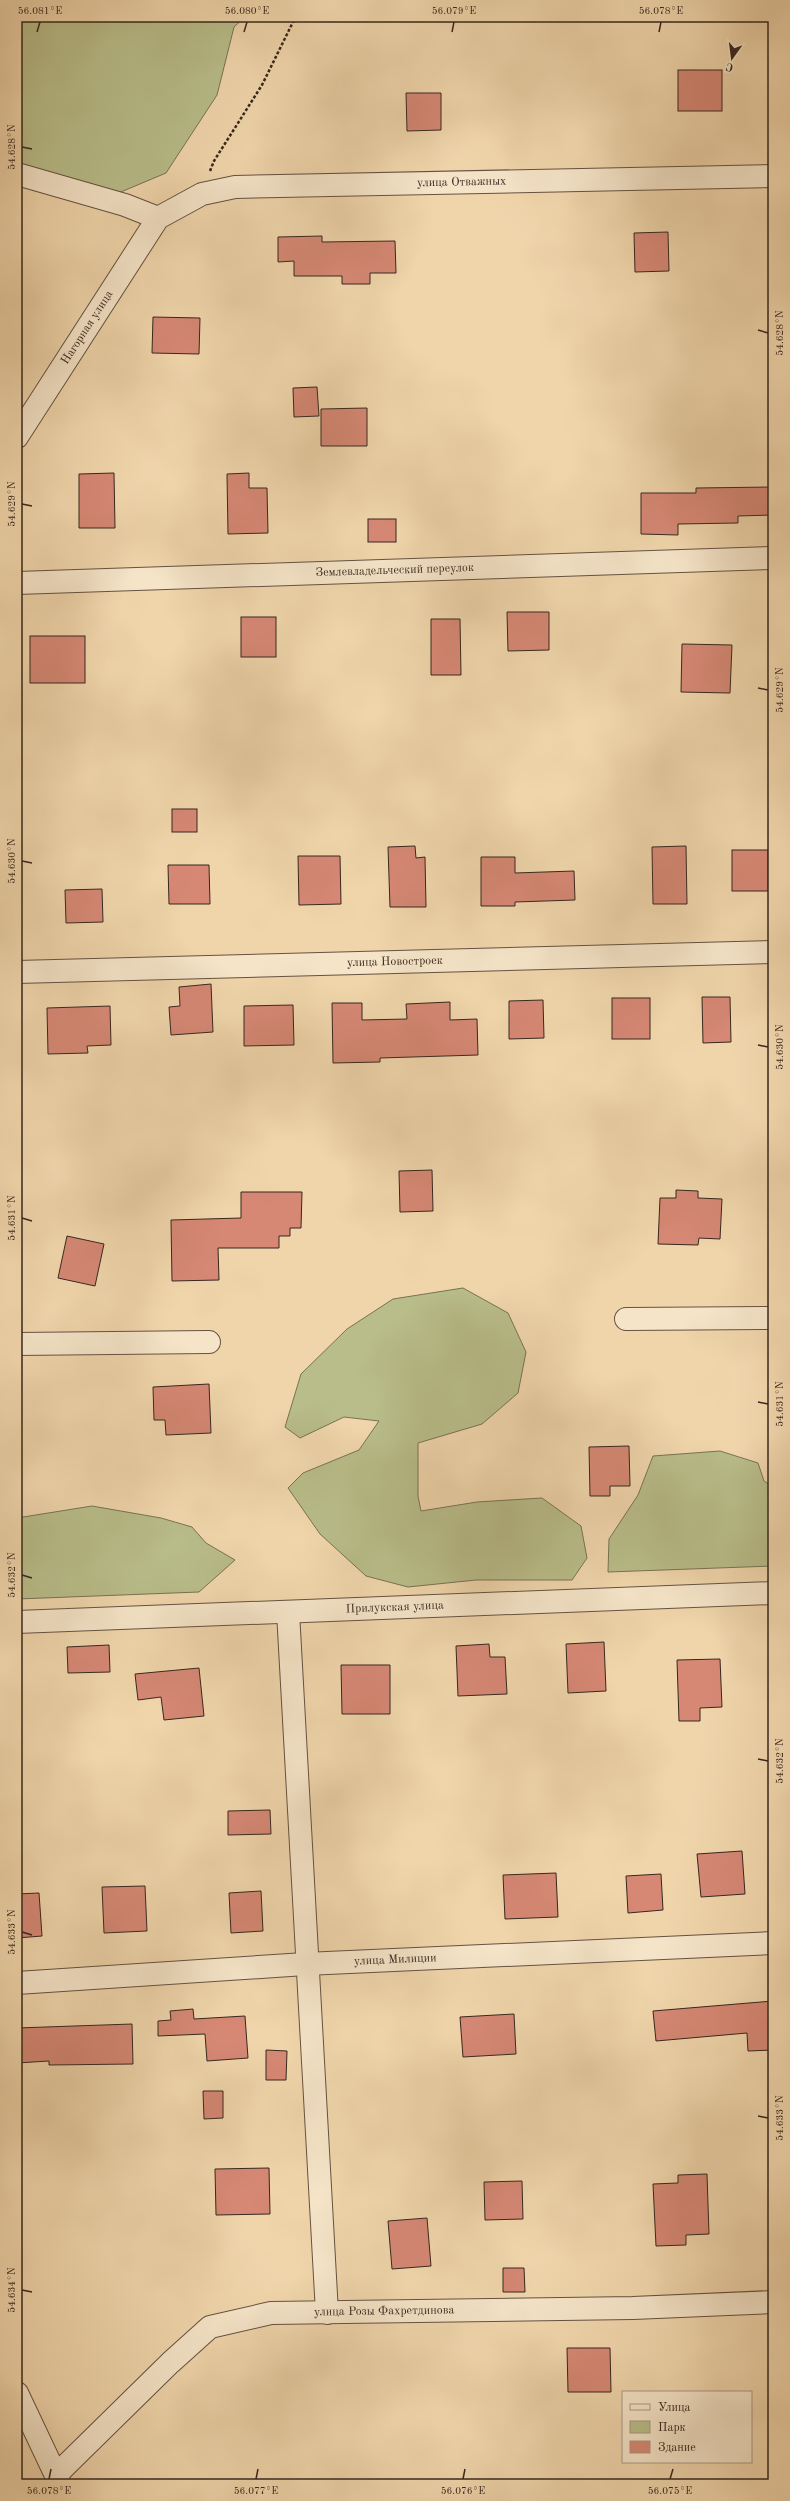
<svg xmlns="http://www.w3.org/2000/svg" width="790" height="2501" viewBox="0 0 790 2501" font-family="'Old Standard TT',serif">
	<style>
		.green { fill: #b8bd89; stroke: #787254 }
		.building { fill: #d68875; stroke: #37271e }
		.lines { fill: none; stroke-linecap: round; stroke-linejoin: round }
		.minor-casing { stroke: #655241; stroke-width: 24 }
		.path { stroke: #37271e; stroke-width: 2.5; stroke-dasharray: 3 2; stroke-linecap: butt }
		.minor { stroke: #f5e4c8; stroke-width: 22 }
		.ticks { fill: none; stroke: #37271e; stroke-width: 1.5 }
		.labels { text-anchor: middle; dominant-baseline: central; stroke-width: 3; stroke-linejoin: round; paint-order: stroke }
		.street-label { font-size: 12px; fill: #37271e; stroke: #f5e4c8 }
		.neatline { fill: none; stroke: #37271e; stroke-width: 1.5 }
		.ticks-label { font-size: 10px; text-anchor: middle; fill: #37271e }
	</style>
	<rect width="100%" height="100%" fill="#f0d5ab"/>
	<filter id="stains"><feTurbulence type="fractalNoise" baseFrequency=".005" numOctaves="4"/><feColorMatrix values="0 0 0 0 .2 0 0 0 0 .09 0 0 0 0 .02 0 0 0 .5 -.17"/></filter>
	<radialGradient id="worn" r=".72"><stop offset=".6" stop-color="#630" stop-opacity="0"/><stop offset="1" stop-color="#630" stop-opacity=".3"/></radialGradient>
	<!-- green -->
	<g class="green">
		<polygon points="17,17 245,17 234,27 217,95 166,173 116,194 17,167"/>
		<polygon points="463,1288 508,1313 526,1352 518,1393 482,1424 418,1443 418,1496 421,1511 477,1502 542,1498 581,1526 587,1558 572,1580 476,1580 408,1587 366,1576 320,1534 288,1488 303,1473 359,1450 379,1421 344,1417 300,1438 285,1427 301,1374 347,1329 393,1299"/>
		<polygon points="720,1451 758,1463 764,1481 773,1487 773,1566 608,1572 609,1539 638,1495 653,1456"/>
		<polygon points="92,1506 161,1518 192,1527 206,1543 235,1560 199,1592 17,1599 17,1518"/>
	</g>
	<!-- building -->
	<g class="building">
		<rect x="678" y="70" width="44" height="41"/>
		<polygon points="406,93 441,93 441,130 407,131"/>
		<polygon points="668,232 669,271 635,272 634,233"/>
		<polygon points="322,236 322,242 395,241 396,273 370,273 370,284 342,284 342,276 294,276 294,261 278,262 278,237"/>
		<polygon points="153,317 200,318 199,354 152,353"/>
		<polygon points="317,387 319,416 294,417 293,388"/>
		<polygon points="367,408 367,446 321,446 321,409"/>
		<polygon points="114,473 115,528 79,528 79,474"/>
		<polygon points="249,473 249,488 267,488 268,533 228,534 227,474"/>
		<polygon points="773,487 773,515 738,516 738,523 678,524 678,535 641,534 641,493 696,493 696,488"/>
		<rect x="368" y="519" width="28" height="23"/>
		<polygon points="507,612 549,612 549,650 508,651"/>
		<rect x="241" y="617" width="35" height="40"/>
		<polygon points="431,619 460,619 461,675 431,675"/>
		<rect x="30" y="636" width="55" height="47"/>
		<polygon points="682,644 732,645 730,693 681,692"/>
		<rect x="172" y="809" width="25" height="23"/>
		<polygon points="415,846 416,858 425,857 426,907 390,907 388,847"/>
		<polygon points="686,846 687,904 653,904 652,847"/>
		<rect x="732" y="850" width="36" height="41"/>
		<polygon points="298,856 340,856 341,904 299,905"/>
		<polygon points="481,857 515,857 515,873 574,871 575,900 515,902 515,906 481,906"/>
		<polygon points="168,865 209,865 210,904 169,904"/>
		<polygon points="102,889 103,922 66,923 65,890"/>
		<polygon points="211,984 213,1032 171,1035 169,1007 180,1006 179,987"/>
		<polygon points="702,997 730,997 731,1042 703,1043"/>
		<rect x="612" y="998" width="38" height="41"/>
		<polygon points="543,1000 544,1038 509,1039 509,1001"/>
		<polygon points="450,1002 450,1020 477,1019 478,1055 380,1058 380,1062 333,1063 332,1003 362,1003 362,1020 407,1019 406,1004"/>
		<polygon points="293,1005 294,1045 244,1046 244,1006"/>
		<polygon points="110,1006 111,1045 87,1046 88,1053 48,1054 47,1008"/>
		<polygon points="432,1170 433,1211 400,1212 399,1171"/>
		<polygon points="676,1190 698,1191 698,1198 722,1199 720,1239 699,1238 698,1245 658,1244 660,1198 676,1198"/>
		<polygon points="241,1192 302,1192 301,1228 290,1228 290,1236 279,1236 279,1248 218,1248 219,1280 172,1281 171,1220 241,1218"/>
		<polygon points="67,1236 104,1244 95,1286 58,1278"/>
		<polygon points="209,1384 211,1433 166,1435 165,1420 154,1420 153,1387"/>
		<polygon points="629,1446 630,1486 610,1486 610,1496 590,1496 589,1447"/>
		<polygon points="604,1642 606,1691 568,1693 566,1644"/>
		<polygon points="489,1644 490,1657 505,1657 507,1694 458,1696 456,1646"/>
		<polygon points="109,1645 110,1672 68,1673 67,1647"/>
		<polygon points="720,1659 722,1707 700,1708 700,1721 679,1721 677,1660"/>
		<polygon points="341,1665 390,1665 390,1714 342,1714"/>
		<polygon points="199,1668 204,1716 164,1720 161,1697 138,1700 135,1674"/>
		<polygon points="270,1810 271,1834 228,1835 228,1811"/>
		<polygon points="742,1851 745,1894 701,1897 697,1854"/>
		<polygon points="556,1873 558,1917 505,1919 503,1875"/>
		<polygon points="661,1874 663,1910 628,1913 626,1876"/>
		<polygon points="145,1886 147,1931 104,1933 102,1887"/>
		<polygon points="261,1891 263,1931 231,1933 229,1893"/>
		<polygon points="39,1893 42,1936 17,1938 17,1894"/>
		<polygon points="773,2001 773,2050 748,2051 747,2033 656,2041 653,2011"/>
		<polygon points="193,2009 194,2019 245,2016 248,2058 207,2061 205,2034 158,2036 158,2021 171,2020 170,2011"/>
		<polygon points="514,2014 516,2054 463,2057 460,2017"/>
		<polygon points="132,2024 133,2064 49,2065 49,2061 17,2063 17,2028"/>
		<polygon points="266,2050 287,2051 286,2080 266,2080"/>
		<polygon points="203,2091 223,2091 223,2118 204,2119"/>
		<polygon points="269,2168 270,2214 216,2215 215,2169"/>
		<polygon points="707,2174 709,2234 686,2235 686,2245 656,2246 653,2184 678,2183 678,2175"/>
		<polygon points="522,2181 523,2219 485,2220 484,2182"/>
		<polygon points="427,2218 431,2266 392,2269 388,2221"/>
		<polygon points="503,2268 524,2268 525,2292 503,2292"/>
		<polygon points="567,2348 610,2348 611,2392 568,2392"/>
	</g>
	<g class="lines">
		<!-- minor casing -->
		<g class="minor-casing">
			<g id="minor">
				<polyline points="17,174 125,205 158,218"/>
				<path id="s1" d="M17 437 158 218 202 194 235 187 773 176"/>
				<path id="s2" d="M17 583 773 558"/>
				<path id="s3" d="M17 972 773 952"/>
				<polyline points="626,1319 773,1318"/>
				<polyline points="17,1344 209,1342"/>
				<polyline points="288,1612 327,2313"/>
				<path id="s4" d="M17 1622 773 1593"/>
				<path id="s5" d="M17 1983 305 1964 773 1943"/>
				<polyline points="17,2393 60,2484"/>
				<path id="s6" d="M57 2474 170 2363 210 2327 271 2313 633 2308 773 2302"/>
			</g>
		</g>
		<!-- path -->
		<polyline class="path" points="210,171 214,161 262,85 293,22 299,17"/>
		<!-- minor -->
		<use href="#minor" class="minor"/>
	</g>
	<!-- ticks -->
	<path class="ticks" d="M37 32 40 22M244 32 247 22M452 32 454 22M659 32 661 22M22 147 32 149M758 330 768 333M22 504 32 506M758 688 768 690M22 861 32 863M758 1045 768 1047M22 1218 32 1221M758 1402 768 1404M22 1575 32 1578M758 1759 768 1761M22 1932 32 1935M758 2116 768 2118M22 2290 32 2292M49 2479 51 2469M256 2479 258 2469M463 2479 465 2469M670 2479 673 2469"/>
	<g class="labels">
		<!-- street labels -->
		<g class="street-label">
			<text stroke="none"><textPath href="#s1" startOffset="571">улица Отважных</textPath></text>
			<text stroke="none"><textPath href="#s1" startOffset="130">Нагорная улица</textPath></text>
			<text stroke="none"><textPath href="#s2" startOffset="378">Землевладельческий переулок</textPath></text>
			<text stroke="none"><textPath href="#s3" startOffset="378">улица Новостроек</textPath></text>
			<text stroke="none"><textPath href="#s4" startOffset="378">Прилукская улица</textPath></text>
			<text stroke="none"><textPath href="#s5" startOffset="379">улица Милиции</textPath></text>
			<text stroke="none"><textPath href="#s6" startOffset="388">улица Розы Фахретдинова</textPath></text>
		</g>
	</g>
	<!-- margin -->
	<rect width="790" height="2501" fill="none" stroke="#f0d5ab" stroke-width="44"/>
	<!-- legend -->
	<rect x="622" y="2391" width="130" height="72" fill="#f5e4c8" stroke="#a99884"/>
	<rect x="630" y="2404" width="20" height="6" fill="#f5e4c8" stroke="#a99884"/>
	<text x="658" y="2411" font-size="12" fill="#37271e">Улица</text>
	<rect x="630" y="2421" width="20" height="12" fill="#b8bd89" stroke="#a99884"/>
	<text x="658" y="2431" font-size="12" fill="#37271e">Парк</text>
	<rect x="630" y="2441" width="20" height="12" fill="#d68875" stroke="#a99884"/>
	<text x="658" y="2451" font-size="12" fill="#37271e">Здание</text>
	<!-- north arrow -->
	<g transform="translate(732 58) rotate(194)" stroke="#f5e4c8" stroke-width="3" paint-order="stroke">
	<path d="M0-3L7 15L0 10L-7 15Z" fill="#37271e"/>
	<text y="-6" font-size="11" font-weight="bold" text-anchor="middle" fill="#37271e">С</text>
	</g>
	<rect x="22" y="22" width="746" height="2457" class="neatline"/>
	<g class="ticks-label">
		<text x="40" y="14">56.081°E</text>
		<text x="247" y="14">56.080°E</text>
		<text x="454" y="14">56.079°E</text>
		<text x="661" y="14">56.078°E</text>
		<text transform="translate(11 147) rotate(-90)" y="4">54.628°N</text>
		<text transform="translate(779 333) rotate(-90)" y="4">54.628°N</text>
		<text transform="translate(11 504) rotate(-90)" y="4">54.629°N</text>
		<text transform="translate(779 690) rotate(-90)" y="4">54.629°N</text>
		<text transform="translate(11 861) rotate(-90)" y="4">54.630°N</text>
		<text transform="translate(779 1047) rotate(-90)" y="4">54.630°N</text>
		<text transform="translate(11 1218) rotate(-90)" y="4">54.631°N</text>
		<text transform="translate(779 1404) rotate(-90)" y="4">54.631°N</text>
		<text transform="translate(11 1575) rotate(-90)" y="4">54.632°N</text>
		<text transform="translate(779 1761) rotate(-90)" y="4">54.632°N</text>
		<text transform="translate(11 1932) rotate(-90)" y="4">54.633°N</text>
		<text transform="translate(779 2118) rotate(-90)" y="4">54.633°N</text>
		<text transform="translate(11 2290) rotate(-90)" y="4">54.634°N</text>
		<text x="49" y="2494">56.078°E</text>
		<text x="256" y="2494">56.077°E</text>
		<text x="463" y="2494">56.076°E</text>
		<text x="670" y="2494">56.075°E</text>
	</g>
	<rect width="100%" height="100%" filter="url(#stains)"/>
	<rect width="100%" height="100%" fill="url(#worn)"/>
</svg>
